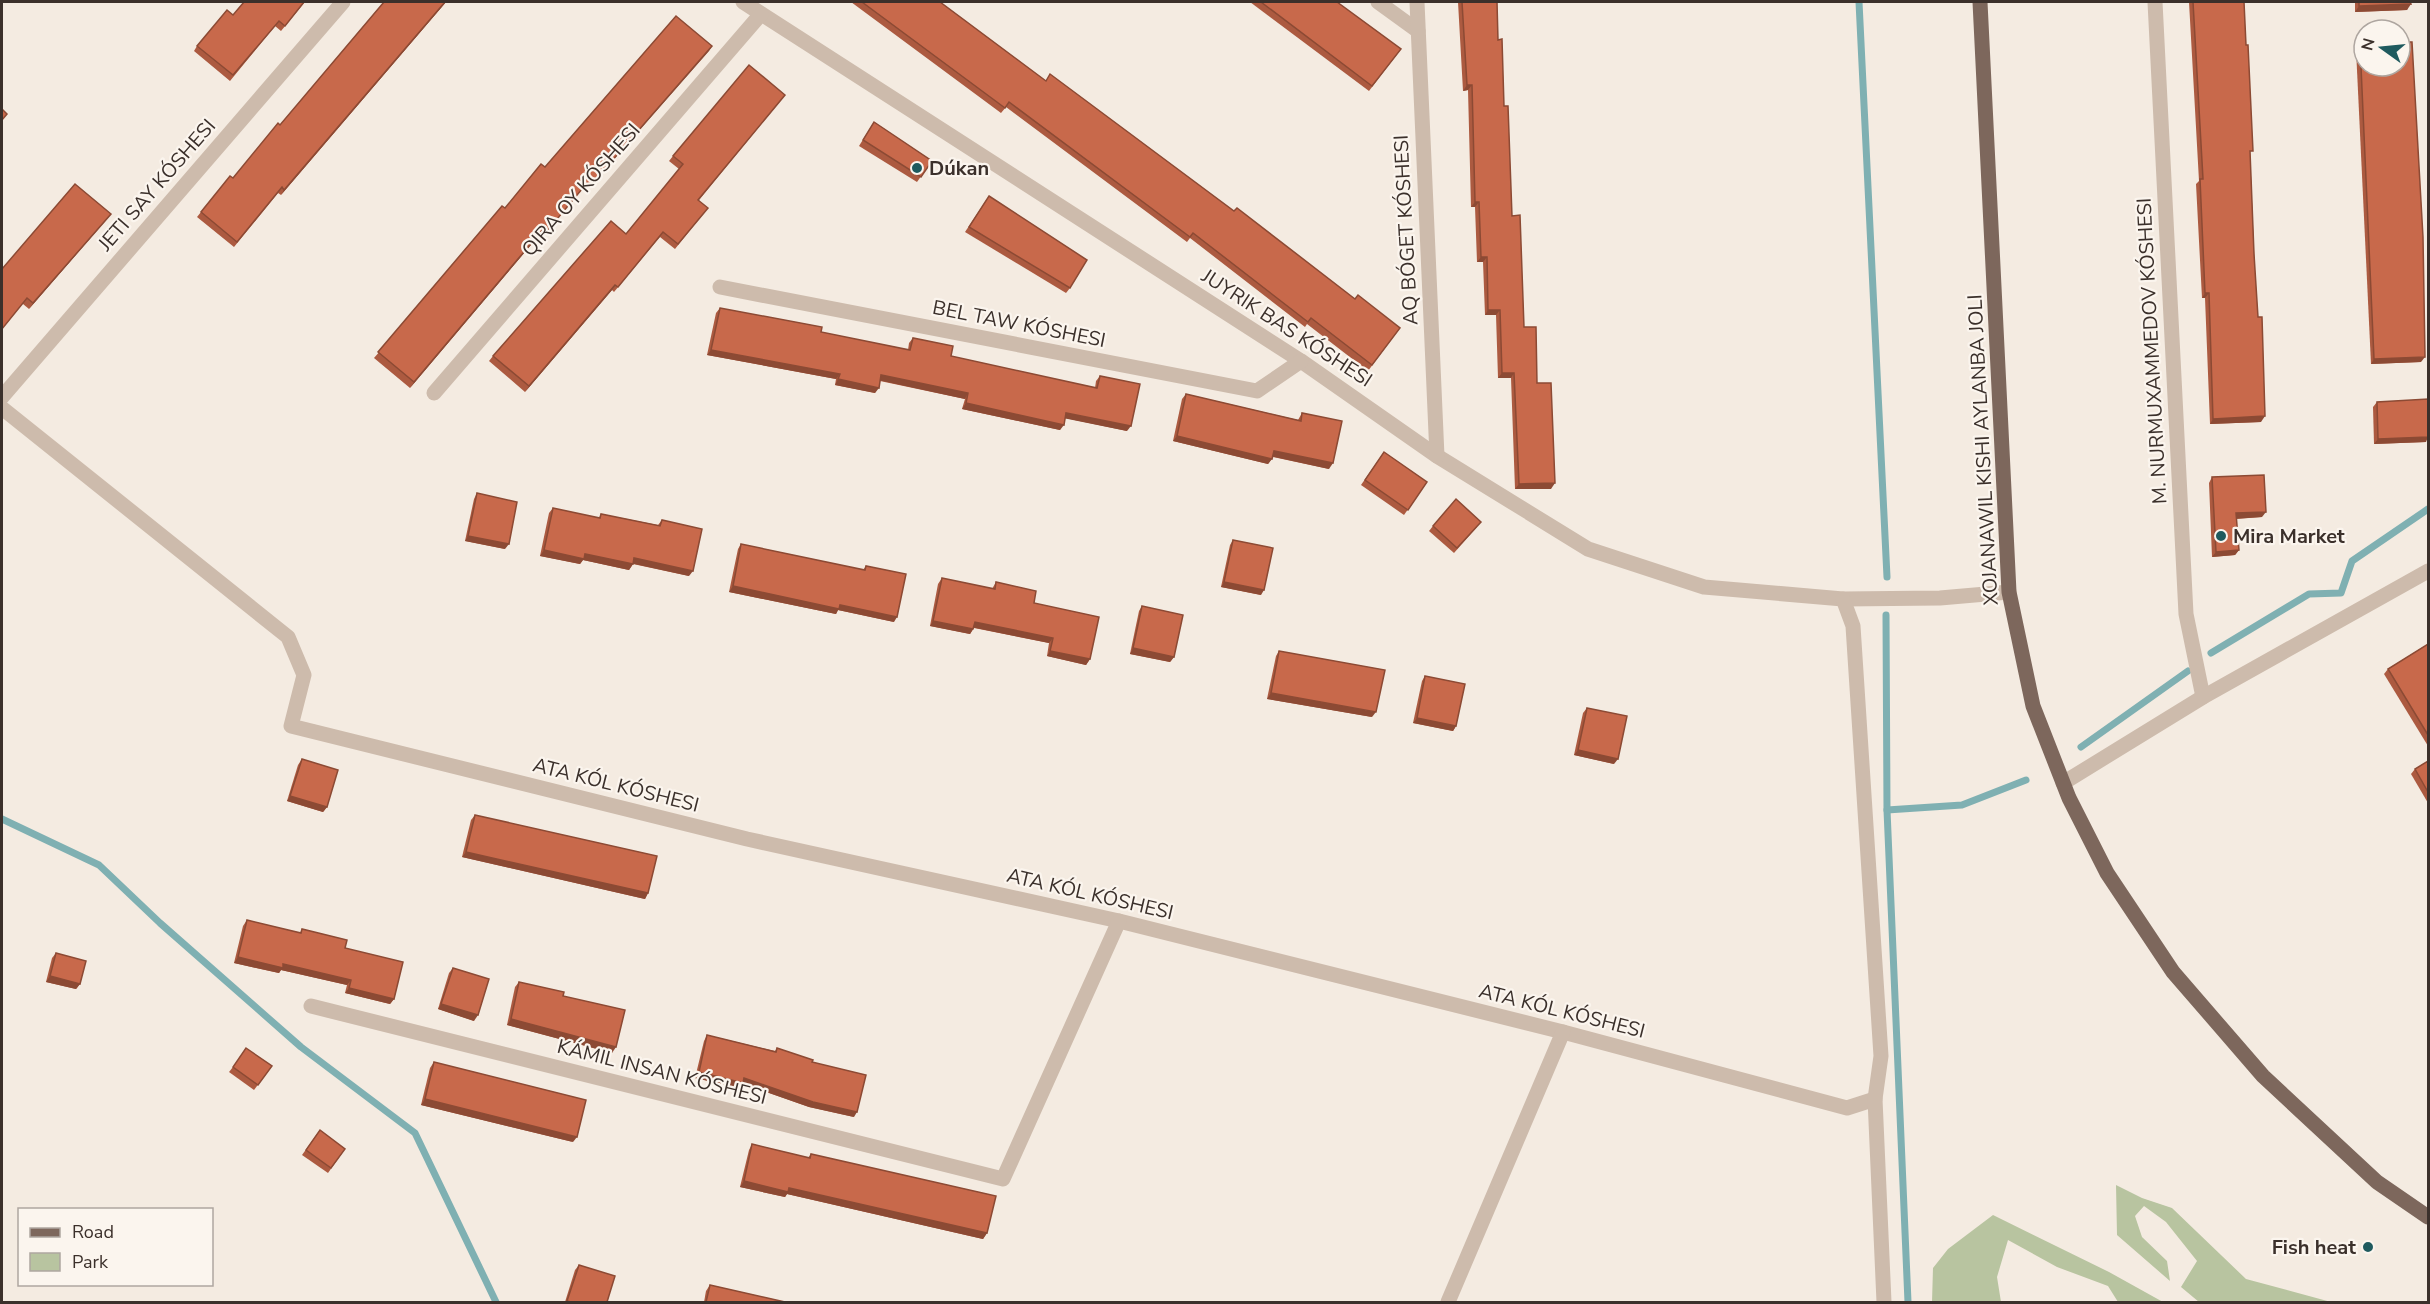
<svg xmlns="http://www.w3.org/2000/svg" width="2430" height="1304" viewBox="0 0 2430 1304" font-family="'Nunito Sans',sans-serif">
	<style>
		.green { fill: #b8c4a0 }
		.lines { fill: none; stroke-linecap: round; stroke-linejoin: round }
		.stream { stroke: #7fb0b2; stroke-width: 7 }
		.minor { stroke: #cdbbac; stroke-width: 15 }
		.major { stroke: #7d675c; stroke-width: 15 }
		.wall { fill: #ac5a40 }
		.shaded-wall { fill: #8c4a34 }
		.building { fill: #c8694b; stroke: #8c4a34; stroke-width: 1.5 }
		.poi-dot { fill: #1f5a5e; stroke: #fbf5ee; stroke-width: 2 }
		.labels { text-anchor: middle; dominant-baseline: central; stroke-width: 4.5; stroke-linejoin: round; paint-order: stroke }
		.poi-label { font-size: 20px; font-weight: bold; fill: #3b302b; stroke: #fbf5ee; text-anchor: start }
		.street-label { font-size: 20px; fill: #3b302b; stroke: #fbf5ee }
	</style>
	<rect width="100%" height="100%" fill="#f4ebe1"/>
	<!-- green -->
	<g class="green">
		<polygon points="2116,1185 2142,1198 2172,1208 2246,1279 2331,1302 2199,1302 2181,1287 2197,1261 2166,1222 2144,1206 2135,1216 2142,1237 2167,1261 2170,1281 2117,1235"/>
		<polygon points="1993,1215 2109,1272 2163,1302 2118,1302 2108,1286 2057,1267 2008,1240 1997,1277 2001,1302 1932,1302 1933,1268 1948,1249"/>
	</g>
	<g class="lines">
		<!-- stream -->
		<g class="stream">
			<polyline points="1859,2 1887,577"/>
			<polyline points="1886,615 1887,810 1908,1302"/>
			<polyline points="2211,653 2309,594 2341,593 2352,561 2428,509"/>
			<polyline points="2081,747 2188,671"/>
			<polyline points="1887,810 1962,805 2026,780"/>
			<polyline points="2,819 99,865 160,923 301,1047 415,1133 496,1302"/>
		</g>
		<!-- minor -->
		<g class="minor">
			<polyline points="743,2 1301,361 1437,456 1588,549 1704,587 1843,599 1940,598 2009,592"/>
			<polyline points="1378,2 1418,31"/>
			<polyline points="1417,2 1437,456"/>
			<polyline points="2155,2 2186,614 2203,697"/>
			<polyline points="720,287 1257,391 1301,361"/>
			<polyline points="434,393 761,14"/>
			<polyline points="2,397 343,2"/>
			<polyline points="2,408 288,637 304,675 291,726 747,839 1119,921 1563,1032 1847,1108 1875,1099"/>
			<polyline points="1843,599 1853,626 1881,1056 1875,1099 1884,1302"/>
			<polyline points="2063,783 2203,697 2428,571"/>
			<polyline points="311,1006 1003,1179 1119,921"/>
			<polyline points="1448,1302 1563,1032"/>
		</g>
		<!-- major -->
		<polyline class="major" points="1980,2 2009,592 2033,706 2069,798 2107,873 2173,972 2263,1076 2377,1182 2428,1217"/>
	</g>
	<!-- wall -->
	<g class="wall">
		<polygon points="305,2 281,31 275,26 230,81 194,51 197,46 233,15"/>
		<polygon points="384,2 446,2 281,195 278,193 234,247 197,217 201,212 233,178 280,125"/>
		<polygon points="851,2 940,2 1046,81 1234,211 1355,299 1400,328 1368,371 1307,324 1305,327 1190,238 1187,242 1006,107 1001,113"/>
		<polygon points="1250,2 1337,2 1401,49 1369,91"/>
		<polygon points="1458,2 1497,2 1498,40 1512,216 1524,327 1537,383 1551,489 1515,489 1511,378 1498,378 1496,315 1485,315 1483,262 1477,262 1475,207 1471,207 1468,90 1463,91"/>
		<polygon points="2189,2 2244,2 2261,422 2210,424 2205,298 2202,298 2196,184 2199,181"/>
		<polygon points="2355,2 2410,2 2407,10 2355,12"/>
		<polygon points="2360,44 2421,362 2371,364 2356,49"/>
		<polygon points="712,46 586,191 583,188 544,235 541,233 410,388 374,358 505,208 545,167"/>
		<polygon points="781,100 699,200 704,213 675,249 660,237 614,292 612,290 525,392 489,361 493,356 626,234 679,169 669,161 673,156"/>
		<polygon points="874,122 932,161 917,182 859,146"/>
		<polygon points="989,196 1070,288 1066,293 965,232"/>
		<polygon points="111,214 29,309 23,304 2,269"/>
		<polygon points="720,308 821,332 908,350 909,343 913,338 951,356 1095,388 1096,381 1100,376 1127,431 1065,418 1060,430 962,409 965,399 880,381 875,393 835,385 836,379 707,355 716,313"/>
		<polygon points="1186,394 1298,420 1302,413 1329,469 1273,457 1268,464 1173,441 1182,399"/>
		<polygon points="2377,402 2426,442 2374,444 2373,407"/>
		<polygon points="1384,452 1427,482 1404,515 1361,485"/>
		<polygon points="2212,477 2262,517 2236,519 2239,550 2235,555 2212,557 2209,483"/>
		<polygon points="477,493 505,549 465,541 474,499"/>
		<polygon points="553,508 599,518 601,514 658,525 662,520 689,576 633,564 629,570 583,560 580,564 540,556 549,513"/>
		<polygon points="1433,526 1477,527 1454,553 1429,531"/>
		<polygon points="1233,540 1261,595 1221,587 1230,545"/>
		<polygon points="741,544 863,570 866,566 894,622 838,610 836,614 729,592 738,549"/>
		<polygon points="942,578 992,589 996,582 1034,603 1090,659 1086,665 1047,656 1049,643 974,628 970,634 930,626 938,584"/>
		<polygon points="1142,606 1174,657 1170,662 1130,654 1139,611"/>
		<polygon points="2428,644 2428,746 2384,674 2388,669"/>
		<polygon points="1279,651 1372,717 1267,699 1276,656"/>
		<polygon points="1425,676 1456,726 1453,731 1413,723 1422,681"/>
		<polygon points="1587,708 1614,764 1574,755 1583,713"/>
		<polygon points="302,759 327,807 323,812 287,801 298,765"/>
		<polygon points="2428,761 2428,803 2411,774 2415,769"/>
		<polygon points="475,815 648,893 645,899 462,857 471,820"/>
		<polygon points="247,920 300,933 302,929 345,948 394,999 390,1004 345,993 347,985 281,970 279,973 234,963 243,926"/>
		<polygon points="56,953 80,984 76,989 46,982 52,958"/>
		<polygon points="453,968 474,1021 438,1009 449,973"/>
		<polygon points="519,982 563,996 612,1053 507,1025 515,987"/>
		<polygon points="707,1035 775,1051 777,1048 812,1062 854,1117 809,1107 743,1084 740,1088 695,1078 704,1041"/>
		<polygon points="434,1062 573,1142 421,1105 430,1068"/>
		<polygon points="272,1066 254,1090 229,1072 233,1067"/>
		<polygon points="320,1130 345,1149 328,1173 302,1155"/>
		<polygon points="752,1144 808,1158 811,1154 987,1233 983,1239 787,1194 785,1197 740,1187 749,1150"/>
		<polygon points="579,1265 607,1302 565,1302 575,1270"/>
		<polygon points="710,1285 785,1302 704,1302 706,1291"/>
	</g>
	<!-- shaded-wall -->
	<g class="shaded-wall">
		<polygon points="445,2 446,2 281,195 284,190"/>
		<polygon points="2411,4 2407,10 2355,12 2359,6"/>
		<polygon points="712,46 709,51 586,191 590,186"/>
		<polygon points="1467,85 1472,85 1468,90 1463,91"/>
		<polygon points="1475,202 1479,202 1475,207 1471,207"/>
		<polygon points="111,214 107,219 29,309 33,303"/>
		<polygon points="545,227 541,233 410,388 414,382"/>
		<polygon points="1481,257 1487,257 1483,262 1477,262"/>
		<polygon points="615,285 612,290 525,392 529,386"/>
		<polygon points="2205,293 2209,293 2205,298 2202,298"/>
		<polygon points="1488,310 1500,310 1496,315 1485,315"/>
		<polygon points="711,350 840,374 836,379 707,355"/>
		<polygon points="2425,357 2421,362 2371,364 2374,359"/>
		<polygon points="1502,373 1514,373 1511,378 1498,378"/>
		<polygon points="881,375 968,393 965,399 878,380"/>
		<polygon points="838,379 879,388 875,393 835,385"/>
		<polygon points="966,403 1064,425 1060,430 962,409"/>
		<polygon points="1066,413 1131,426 1127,431 1063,418"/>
		<polygon points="2265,416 2261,422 2210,424 2213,419"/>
		<polygon points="1177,436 1272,459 1268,464 1173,441"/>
		<polygon points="2428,437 2426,442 2374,444 2378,439"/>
		<polygon points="1274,451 1333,463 1329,469 1270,456"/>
		<polygon points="1555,483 1551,489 1515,489 1519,484"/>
		<polygon points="2266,512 2262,517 2232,519 2236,513"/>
		<polygon points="468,536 509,544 505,549 465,541"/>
		<polygon points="544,550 585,554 633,564 629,570 583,560 580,564 540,556"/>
		<polygon points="2239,550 2235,555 2212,557 2216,552"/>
		<polygon points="634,558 693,571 689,576 630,563"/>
		<polygon points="1224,582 1264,590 1261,595 1221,587"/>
		<polygon points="733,586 840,605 897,617 894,622 838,610 836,614 729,592"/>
		<polygon points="933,621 973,629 970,634 930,626"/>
		<polygon points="975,622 1053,638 1049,643 971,627"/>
		<polygon points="1133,648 1174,657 1170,662 1130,654"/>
		<polygon points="1050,651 1090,659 1086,665 1047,656"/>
		<polygon points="1271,693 1376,712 1372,717 1267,699"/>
		<polygon points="1417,718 1456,726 1453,731 1413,723"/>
		<polygon points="1578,750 1618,759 1614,764 1574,755"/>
		<polygon points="290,796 327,807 323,812 287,801"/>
		<polygon points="466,852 648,893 645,899 462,857"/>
		<polygon points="238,957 283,964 351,980 347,985 281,970 279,973 234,963"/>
		<polygon points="50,976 80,984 76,989 46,982"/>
		<polygon points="349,988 394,999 390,1004 345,993"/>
		<polygon points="441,1004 478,1015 474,1021 438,1009"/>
		<polygon points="511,1019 616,1047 612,1053 507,1025"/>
		<polygon points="699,1072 744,1078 857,1112 854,1117 809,1107 743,1084 740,1088 695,1078"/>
		<polygon points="425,1099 577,1137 573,1142 421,1105"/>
		<polygon points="744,1181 789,1188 987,1233 983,1239 787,1194 785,1197 740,1187"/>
	</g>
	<!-- building -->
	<g class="building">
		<polygon points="244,2 304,2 285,26 279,21 233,75 197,46 227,10 233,15"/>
		<polygon points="384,2 445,2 284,190 282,187 237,242 201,212 230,176 233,178 278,123 280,125"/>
		<polygon points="862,2 940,2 1046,81 1050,74 1234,211 1237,208 1355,299 1358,295 1400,328 1372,365 1311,318 1308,322 1193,233 1190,237 1009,102 1005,108"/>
		<polygon points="1261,2 1337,2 1401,49 1372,86"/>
		<polygon points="1462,2 1497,2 1498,40 1502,39 1504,106 1508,106 1512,216 1520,215 1524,327 1536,327 1537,383 1551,383 1555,483 1519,484 1514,373 1502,373 1500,310 1488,310 1487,257 1481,257 1479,202 1475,202 1472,85 1467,85"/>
		<polygon points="2193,2 2244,2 2246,45 2248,45 2253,151 2250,151 2254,254 2258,317 2262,317 2265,416 2213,419 2209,293 2205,293 2200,179 2203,179"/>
		<polygon points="2359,2 2410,2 2411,4 2359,6"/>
		<polygon points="676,16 712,46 590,186 587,183 548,230 545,227 414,382 378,352 502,206 505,208 541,164 545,167"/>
		<polygon points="2400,42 2412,42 2423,237 2425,357 2374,359 2360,44 2364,44 2364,66 2400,66"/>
		<polygon points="749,65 785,95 698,200 708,208 678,244 663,232 618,287 615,285 529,386 493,356 611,221 626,234 683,164 673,156"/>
		<polygon points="2,109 7,114 2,120"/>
		<polygon points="874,122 932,161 921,177 863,140"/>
		<polygon points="75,184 111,214 33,303 27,298 2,329 2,269"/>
		<polygon points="989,196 1087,260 1070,288 969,227"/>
		<polygon points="720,308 822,327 821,332 910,350 913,338 953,346 951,356 1097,388 1100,376 1140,384 1131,426 1066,413 1064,425 966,403 968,393 881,375 879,388 838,379 840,374 711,350"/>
		<polygon points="1186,394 1301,421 1302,413 1342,421 1333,463 1274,451 1272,459 1177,436"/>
		<polygon points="2428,399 2428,437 2378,439 2377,402"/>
		<polygon points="1384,452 1427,482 1408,510 1365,480"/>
		<polygon points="2264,475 2266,512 2236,513 2239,550 2216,552 2212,477"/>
		<polygon points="477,493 517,502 509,544 468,536"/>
		<polygon points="1456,499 1481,522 1457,548 1433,526"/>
		<polygon points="553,508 600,518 601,514 660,526 662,520 702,529 693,571 634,558 633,564 585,554 584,559 544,550"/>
		<polygon points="1233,540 1273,548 1264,590 1224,582"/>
		<polygon points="741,544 865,570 866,566 906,574 897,617 840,605 839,609 733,586"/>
		<polygon points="942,578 995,589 996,582 1036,591 1034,603 1099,617 1090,659 1050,651 1053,638 975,622 973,629 933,621"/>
		<polygon points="1142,606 1183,615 1174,657 1133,648"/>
		<polygon points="2428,644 2428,735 2388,669"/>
		<polygon points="1279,651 1385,670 1376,712 1271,693"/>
		<polygon points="1425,676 1465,684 1456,726 1417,718"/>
		<polygon points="1587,708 1627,716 1618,759 1578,750"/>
		<polygon points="302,759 338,770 327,807 290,796"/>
		<polygon points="2428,761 2428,792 2415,769"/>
		<polygon points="475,815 657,856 648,893 466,852"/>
		<polygon points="247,920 301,933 302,929 347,940 345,948 403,962 394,999 349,988 351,980 283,964 283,968 238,957"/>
		<polygon points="56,953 86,961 80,984 50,976"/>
		<polygon points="453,968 489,979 478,1015 441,1004"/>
		<polygon points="519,982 564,992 563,996 625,1010 616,1047 511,1019"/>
		<polygon points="707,1035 776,1052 777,1048 813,1060 812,1062 866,1075 857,1112 813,1102 744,1078 743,1083 699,1072"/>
		<polygon points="246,1048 272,1066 258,1085 233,1067"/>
		<polygon points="434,1062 586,1100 577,1137 425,1099"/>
		<polygon points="320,1130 345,1149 331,1168 306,1150"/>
		<polygon points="752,1144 810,1158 811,1154 996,1196 987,1233 789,1188 788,1192 744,1181"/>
		<polygon points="579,1265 615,1276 607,1302 571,1302 567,1301"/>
		<polygon points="710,1285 785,1302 706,1302"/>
	</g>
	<!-- markers -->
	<g class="poi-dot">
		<circle cx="917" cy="168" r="6"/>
		<circle cx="2221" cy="536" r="6"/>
		<circle cx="2368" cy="1247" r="6"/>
	</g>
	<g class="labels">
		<!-- poi labels -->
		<g class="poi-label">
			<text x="929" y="168">Dúkan</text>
			<text x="2233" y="536">Mira Market</text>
			<text x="2356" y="1247" text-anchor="end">Fish heat</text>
		</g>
		<!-- street labels -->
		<g class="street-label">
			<text transform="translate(157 185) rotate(-49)">JETI SAY KÓSHESI</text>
			<text transform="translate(581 190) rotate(-49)">QIRA OY KÓSHESI</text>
			<text transform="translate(1406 230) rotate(-93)">AQ BÓGET KÓSHESI</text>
			<text transform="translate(1019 324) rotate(11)">BEL TAW KÓSHESI</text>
			<text transform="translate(1287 328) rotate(33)">JUYRIK BAS KÓSHESI</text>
			<text transform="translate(2152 351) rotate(-93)">M. NURMUXAMMEDOV KÓSHESI</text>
			<text transform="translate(1983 450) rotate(-93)">XOJANAWIL KISHI AYLANBA JOLI</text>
			<text transform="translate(616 785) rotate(14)">ATA KÓL KÓSHESI</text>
			<text transform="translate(1090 894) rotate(13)">ATA KÓL KÓSHESI</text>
			<text transform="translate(1562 1011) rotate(14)">ATA KÓL KÓSHESI</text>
			<text transform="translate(662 1072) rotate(14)">KÁMIL INSAN KÓSHESI</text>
		</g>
	</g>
	<!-- border -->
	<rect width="2430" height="1304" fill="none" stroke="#3b302b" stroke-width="6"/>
	<!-- legend -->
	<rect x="18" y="1208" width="195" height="78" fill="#fbf5ee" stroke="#aea6a0" stroke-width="1.5"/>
	<rect x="30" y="1228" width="30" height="9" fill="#7d675c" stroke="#aea6a0" stroke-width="1.5"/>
	<text x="72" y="1238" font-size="18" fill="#3b302b">Road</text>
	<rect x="30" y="1253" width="30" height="18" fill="#b8c4a0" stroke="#aea6a0" stroke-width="1.5"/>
	<text x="72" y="1268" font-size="18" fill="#3b302b">Park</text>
	<!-- north arrow -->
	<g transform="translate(2382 48) rotate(285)"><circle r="28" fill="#fbf5ee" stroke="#aea6a0" stroke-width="1.5"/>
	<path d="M0-4.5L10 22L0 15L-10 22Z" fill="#1f5a5e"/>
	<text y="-9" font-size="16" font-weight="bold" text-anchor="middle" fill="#3b302b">N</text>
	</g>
</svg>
